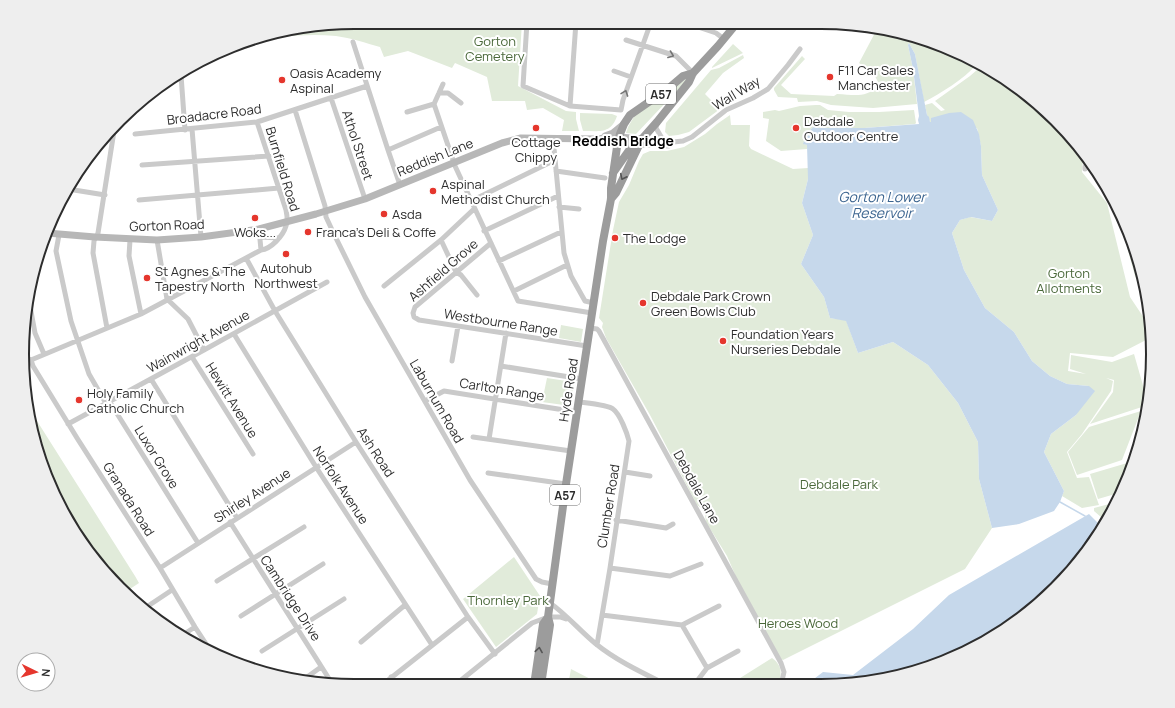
<svg xmlns="http://www.w3.org/2000/svg" width="1175" height="708" font-family="Manrope,sans-serif">
<style>
.green{fill:#e1ebda}
.water{fill:#c6d8eb}
.lines{fill:none;stroke-linecap:round;stroke-linejoin:round}
.stream{stroke:#c6d8eb;stroke-width:1.5}
.minor{stroke:#cacaca;stroke-width:5}
.secondary{stroke:#b7b7b7;stroke-width:7}
.trunk{stroke:#9c9c9c;stroke-width:8}
.oneway{stroke:#747474}
.oneway2{stroke:#545454}
.poi-dot{fill:#e5362d;stroke:#fff;stroke-width:1.5}
.labels{text-anchor:middle;dominant-baseline:central;stroke-width:4;stroke-linejoin:round;paint-order:stroke}
.shield{fill:#fff;stroke:#6c6c6c;stroke-width:1}
.shield-label{font-size:12px;font-weight:bold;fill:#2d2d2d}
.park-label{font-size:13px;fill:#4a683a;stroke:#fff}
.poi-label{font-size:13px;fill:#2d2d2d;stroke:#fff;text-anchor:start}
.street-label{font-size:13px;fill:#2d2d2d;stroke:#fff}
.neighbourhood-label{font-size:14px;font-weight:bold;fill:#000;stroke:#fff}
.water-label{font-size:14px;font-style:italic;fill:#3b648f;stroke:#fff}
.rim{fill:none;stroke:#2d2d2d;stroke-width:2}
</style>
<rect width="100%" height="100%" fill="#fff"/>
<!-- green -->
<path class="green" d="M354 22H522L518 86 566 111 576 112V119L579 131H562L564 120 543 108 527 110 525 101H492L487 77 455 63 452 68 408 51 384 57 380 47C366 43 351 38 336 36 306 33 277 37 247 40Z
M877 29 928 40 972 61 976 65C964 79 941 93 924 102L915 54 909 43 908 45 913 69 917 104 873 108 831 105 817 101 798 102 797 98 778 97 774 90V88L802 56 805 59 781 85 791 94 834 96 837 94C856 95 864 98 880 86L873 72 859 63Z
M733 44 743 53 712 68V67Z
M743 55 744 58 723 73 705 94 720 109 689 132 678 135 669 136 665 132 666 123 711 70 719 68Z
M978 69H981L1007 83 1029 103 1039 110 1056 119 1086 156 1083 160 1082 172 1107 203 1130 297 1146 321 1148 339 1113 357 1070 353 1068 371 1086 374 1070 369 1071 355 1112 362 1134 354 1144 389 1150 388 1148 405 1090 424 1113 392 1114 380 1106 378 1113 381 1111 391 1082 434 1067 452 1077 478 1089 477 1099 505 1082 508 1062 496 1064 491 1044 452 1051 434 1076 415 1089 386 1067 384 1050 376 1032 361 1014 332 985 308 964 270 952 233 960 220 970 217 992 221 998 210 982 175 981 146 977 128 930 122 927 115 925 105 932 103 941 111 945 110 935 101 970 76Z
M686 79 687 80 636 134 626 133 628 127 635 115Z
M816 105H820L828 110 849 112H879L914 110 916 123 915 124 864 128H817L816 125 810 130 812 131 810 136 806 135 804 144 807 145V149L781 151 766 141 769 119 763 118V112L775 110 779 111 800 106Z
M580 113 612 114 617 116C611 134 600 131 583 131L580 120Z
M730 115 731 125H750L749 146 751 149 793 169 808 168V179L802 203 813 235 801 264 824 297 830 318 846 320 858 353 893 342 928 365 958 403 978 442 979 479 992 528 965 569 783 660 781 659 737 579 727 556 706 522 705 514 704 510 697 505 650 415 606 338 602 327 603 323 599 318 613 230 619 202 629 185 639 161 643 154 650 151H667L684 147 705 134 717 124Z
M1091 162 1097 170 1113 199 1094 177 1089 169Z
M1133 244 1147 289 1149 310 1135 276 1127 247Z
M561 325 583 329 581 342 559 338Z
M547 378 573 382 574 384 571 406 542 402Z
M1148 409 1147 419 1139 445 1135 438 1145 410Z
M1141 411 1122 460 1077 475 1068 452 1089 427Z
M32 413 135 576 139 583 127 591 90 556 40 461Z
M1134 461 1128 481 1122 492 1098 499 1090 474Z
M1117 502 1103 528 1099 525 1102 518 1094 511V508Z
M514 557 540 596 537 614 496 647 463 599Z
M772 658C783 666 781 673 779 685H729Z
M571 669 602 685H568Z"/>
<!-- water -->
<path class="water" d="M909 43 915 54 927 115 929 117 930 122H931V118L949 113 961 112 973 120 979 134 981 146 982 175 998 210 992 221 971 217 960 220 952 233 964 270 985 308 1014 332 1032 361 1050 376 1067 384 1089 386 1095 391 1076 415 1051 434 1044 452 1064 491 1060 502 1054 511 1019 524 992 528 979 479 978 442 958 403 928 365 893 342 858 353 846 321 830 318 824 297 801 264 813 235 802 203 808 179 807 145 803 144 806 135 810 136 812 131 810 130 816 125 818 128H864L919 124 918 120 919 116 913 69 908 45Z
M1089 514 1103 528 1097 539 1040 603 987 641 972 648 964 650 960 654 927 668 843 685H806L823 672 853 675 913 629 949 595Z"/>
<g class="lines">
<!-- stream -->
<path class="stream" d="M1060 502 1085 516"/>
<!-- minor -->
<path class="minor" d="M527 22 523 86 570 106 621 110 623 100 651 22
M683 22 716 33 724 39
M626 40 676 56 693 73
M353 42 388 150 400 185
M614 71 631 77
M181 75 185 130
M439 93H448L461 103
M331 98 365 199
M434 104 455 166 518 301 592 313
M570 106 576 22
M295 110 325 206 326 217 333 232 365 297 470 480 536 579 542 582 552 584
M407 112 434 104 443 84
M657 123 656 128 663 140H669L673 142
M192 129 201 237
M135 134 257 122 367 86
M553 138 564 253 571 276 585 301 594 303
M642 139 663 140
M639 145 669 146 673 142 683 141 692 137 726 110 753 98 768 89 788 65 800 49
M388 150 441 127
M142 165 269 156
M1085 169V167L1088 158
M556 171 605 178
M68 189 105 195
M139 200 279 188
M471 201 555 160
M559 207 579 209
M259 229 261 250
M484 231 558 196
M59 235 56 251 71 321 89 374 104 400 111 404 198 543
M260 237 279 238
M130 240 129 256 141 314
M157 240 167 299 188 319 204 350
M441 240 456 272 461 275 477 295
M491 243 415 307 413 313 414 317 419 320 587 346
M246 258 275 311 356 442 468 617 495 654
M499 261 561 232
M384 286 441 240 474 209
M514 291 567 265
M30 306 35 333 44 354
M107 328 93 253 94 241 98 233 114 131
M590 328 597 329 599 331 781 663 784 672 781 685
M234 334 316 467 432 645
M22 356 31 360
M192 357 253 454
M31 360 141 314 261 250C271 249 283 236 286 226 288 222 287 215 286 210L257 122
M31 360 33 366 77 438 160 568 195 627 210 650
M452 361 458 326
M501 366 582 379
M151 379 237 518
M425 401 444 391 577 412
M579 402C586 403 608 405 613 409 620 414 627 433 629 441L610 568 597 645
M68 424 204 350 327 282
M473 437 571 451
M489 439 506 333
M625 472 650 476
M488 473 566 484
M616 520 666 528 673 524
M230 522 333 685
M160 568 356 442
M610 568 670 576 701 564
M217 581 304 527
M550 603C566 614 580 631 596 644 617 661 643 673 667 685
M145 608 172 590
M602 615 682 625 719 606
M241 616 323 564
M682 625 707 668
M181 636 195 627
M361 642 405 605
M262 651 344 599
M391 677 398 685
M303 680 321 667
M382 685 468 617
M455 685 532 623 548 617H560L566 619
M522 685 528 684H534
M694 685 707 668 738 651"/>
<!-- secondary -->
<path class="secondary" d="M605 136 613 133 624 124
M613 141 638 145
M47 233 95 237 157 240 201 237 259 229 316 214 365 199 502 143 521 138 595 139 619 137 642 139"/>
<!-- trunk -->
<path class="trunk" d="M613 173 630 149 640 140
M611 199 616 193 642 139 657 122 689 82 693 73 718 46 737 23
M534 685 543 624 548 617
M541 685 550 625 548 617 566 484 603 241 611 199V188L617 147 620 134 624 124 630 115 669 88 683 76 693 73"/>
</g>
<!-- one-way arrows -->
<defs><path id="oneway-chevron" d="M-2-3.5L2.5 0L-2 3.5" fill="none" stroke-width="1.6" stroke-linecap="round" stroke-linejoin="round"/></defs>
<g class="oneway">
<use href="#oneway-chevron" transform="translate(671 55) rotate(21)"/>
<use href="#oneway-chevron" transform="translate(625 93) rotate(-70)"/>
</g>
<g class="oneway2">
<use href="#oneway-chevron" transform="translate(623 177) rotate(116)"/>
<use href="#oneway-chevron" transform="translate(539 650) rotate(-81)"/>
</g>
<!-- markers -->
<g class="poi-dot">
<circle cx="830" cy="77" r="4"/>
<circle cx="282" cy="80" r="4"/>
<circle cx="536" cy="128" r="4"/>
<circle cx="796" cy="128" r="4"/>
<circle cx="433" cy="191" r="4"/>
<circle cx="384" cy="214" r="4"/>
<circle cx="255" cy="218" r="4"/>
<circle cx="308" cy="232" r="4"/>
<circle cx="615" cy="238" r="4"/>
<circle cx="286" cy="254" r="4"/>
<circle cx="147" cy="278" r="4"/>
<circle cx="643" cy="303" r="4"/>
<circle cx="723" cy="341" r="4"/>
<circle cx="79" cy="400" r="4"/>
</g>
<g class="labels">
<!-- shield labels -->
<g class="shield">
<rect x="646" y="84" width="30" height="20" rx="3"/>
<rect x="550" y="485" width="30" height="20" rx="3"/>
</g>
<g class="shield-label">
<text x="661" y="94">A57</text>
<text x="565" y="495">A57</text>
</g>
<!-- park labels -->
<g class="park-label">
<text x="495" y="41">Gorton<tspan x="495" dy="15">Cemetery</tspan></text>
<text x="1069" y="273">Gorton<tspan x="1069" dy="15">Allotments</tspan></text>
<text x="839" y="484">Debdale Park</text>
<text x="508" y="600">Thornley Park</text>
<text x="798" y="623">Heroes Wood</text>
</g>
<!-- poi labels -->
<g class="poi-label">
<text x="838" y="70">F11 Car Sales<tspan x="838" dy="15">Manchester</tspan></text>
<text x="290" y="73">Oasis Academy<tspan x="290" dy="15">Aspinal</tspan></text>
<text x="804" y="121">Debdale<tspan x="804" dy="15">Outdoor Centre</tspan></text>
<text x="536" y="142" text-anchor="middle">Cottage<tspan x="536" dy="15">Chippy</tspan></text>
<text x="441" y="184">Aspinal<tspan x="441" dy="15">Methodist Church</tspan></text>
<text x="392" y="214">Asda</text>
<text x="255" y="232" text-anchor="middle">Woks...</text>
<text x="316" y="232">Franca's Deli &amp; Coffe</text>
<text x="623" y="238">The Lodge</text>
<text x="286" y="268" text-anchor="middle">Autohub<tspan x="286" dy="15">Northwest</tspan></text>
<text x="155" y="271">St Agnes &amp; The<tspan x="155" dy="15">Tapestry North</tspan></text>
<text x="651" y="296">Debdale Park Crown<tspan x="651" dy="15">Green Bowls Club</tspan></text>
<text x="731" y="334">Foundation Years<tspan x="731" dy="15">Nurseries Debdale</tspan></text>
<text x="87" y="393">Holy Family<tspan x="87" dy="15">Catholic Church</tspan></text>
</g>
<!-- street labels -->
<g class="street-label">
<text transform="translate(736 93) rotate(-31)">Wall Way</text>
<text transform="translate(214 114) rotate(-7)">Broadacre Road</text>
<text transform="translate(358 145) rotate(72)">Athol Street</text>
<text transform="translate(435 157) rotate(-22)">Reddish Lane</text>
<text transform="translate(283 169) rotate(73)">Burnfield Road</text>
<text transform="translate(167 225) rotate(-2)">Gorton Road</text>
<text transform="translate(443 270) rotate(-41)">Ashfield Grove</text>
<text transform="translate(501 322) rotate(9)">Westbourne Range</text>
<text transform="translate(198 341) rotate(-29)">Wainwright Avenue</text>
<text transform="translate(502 389) rotate(9)">Carlton Range</text>
<text transform="translate(568 390) rotate(-81)">Hyde Road</text>
<text transform="translate(232 400) rotate(58)">Hewitt Avenue</text>
<text transform="translate(437 401) rotate(60)">Laburnum Road</text>
<text transform="translate(376 452) rotate(57)">Ash Road</text>
<text transform="translate(157 457) rotate(58)">Luxor Grove</text>
<text transform="translate(341 485) rotate(57)">Norfolk Avenue</text>
<text transform="translate(697 487) rotate(61)">Debdale Lane</text>
<text transform="translate(252 495) rotate(-33)">Shirley Avenue</text>
<text transform="translate(129 499) rotate(58)">Granada Road</text>
<text transform="translate(608 506) rotate(-81)">Clumber Road</text>
<text transform="translate(291 598) rotate(57)">Cambridge Drive</text>
</g>
<!-- neighbourhood labels -->
<g class="neighbourhood-label">
<text x="623" y="140">Reddish Bridge</text>
</g>
<!-- water labels -->
<g class="water-label">
<text x="882" y="196">Gorton Lower<tspan x="882" dy="16">Reservoir</tspan></text>
</g>
</g>
<!-- crop -->
<path d="M0 0H1175V708H0ZM354 29H821A325 325 0 0 1 1146 354V354A325 325 0 0 1 821 679H354A325 325 0 0 1 29 354V354A325 325 0 0 1 354 29Z" fill="#eee" fill-rule="evenodd"/>
<path class="rim" d="M354 29H821A325 325 0 0 1 1146 354V354A325 325 0 0 1 821 679H354A325 325 0 0 1 29 354V354A325 325 0 0 1 354 29Z"/>
<!-- north arrow -->
<g transform="translate(36 672) rotate(95)"><circle r="19" fill="#ffffff" stroke="#ababab"/>
<path d="M0-3L7 15L0 10L-7 15Z" fill="#e5362d"/>
<text y="-6" font-size="11" font-weight="bold" text-anchor="middle" fill="#2d2d2d">N</text>
</g>
</svg>
